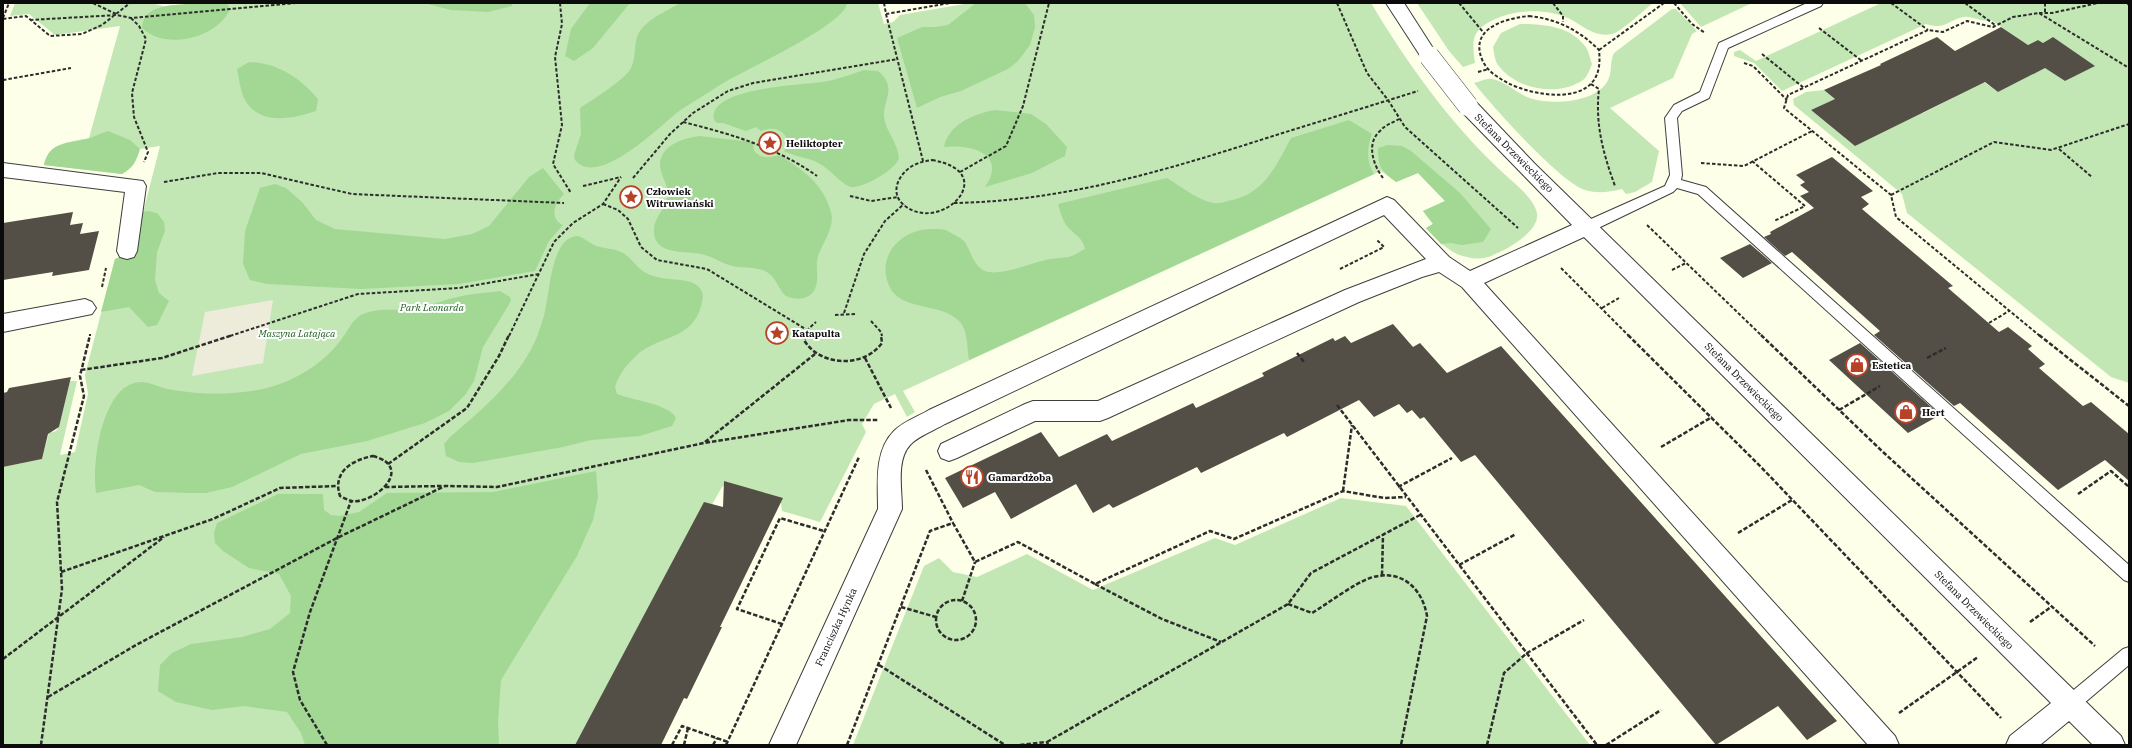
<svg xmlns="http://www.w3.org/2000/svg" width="2132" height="748" font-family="'IBM Plex Serif',serif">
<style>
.green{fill:#c2e7b4}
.forest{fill:#a2d894}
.plaza{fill:#edecda}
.building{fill:#534f47}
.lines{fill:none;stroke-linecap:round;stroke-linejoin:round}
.lane-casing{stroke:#3e3e3e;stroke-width:2}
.street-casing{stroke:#3e3e3e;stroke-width:2}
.path-far1{stroke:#2d2d2d;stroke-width:2;stroke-dasharray:3.5 2;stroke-linecap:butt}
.path{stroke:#2d2d2d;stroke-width:2.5;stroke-dasharray:4.5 2;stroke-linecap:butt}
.lane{fill:#fff;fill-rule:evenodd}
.street{fill:#fff;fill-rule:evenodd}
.street-bridge-casing{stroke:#3e3e3e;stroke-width:21;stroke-linecap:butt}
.street-bridge{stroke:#fff;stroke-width:20}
.labels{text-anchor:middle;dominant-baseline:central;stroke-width:4;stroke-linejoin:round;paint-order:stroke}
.poi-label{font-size:10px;font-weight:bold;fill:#0b0b0b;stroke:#fff;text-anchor:start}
.street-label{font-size:10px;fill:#0b0b0b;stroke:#fff}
.park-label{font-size:10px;font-style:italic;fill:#1d601f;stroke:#fff}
</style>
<rect width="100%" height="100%" fill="#feffe9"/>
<!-- green -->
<path class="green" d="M15 3H150L168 7 196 3H878L884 24 893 22 900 15 970 3H1371C1407 63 1449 122 1500 170 1512 182 1533 196 1537 213 1540 233 1503 252 1488 257 1481 259 1474 259 1467 257 1449 254 1438 240 1426 228L1433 224 1423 211 1445 201 1418 173 1396 182 1381 171 903 391 915 412 907 417 895 394 874 404 862 424 866 432 820 522 782 511 781 503 726 484 722 487 575 745H3V467L42 459 49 433 56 431 59 427 70 381H77L60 455 75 452 88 394 85 375 115 259 133 252 160 146 140 149C136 161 134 167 122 174L44 165C49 142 70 142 89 138L120 26 55 35 29 14 10 16Z
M1417 3H1653C1645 9 1620 33 1612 34 1596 38 1583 26 1570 19 1547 8 1516 9 1493 20 1471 31 1472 41 1475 63L1463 67 1449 51Z
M1680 3H1752L1701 27Z
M1881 3H2129V383L2111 377 1907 213 1902 194 1794 105 1793 99 1806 92 1824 90 1835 99 1811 110 1850 142 1917 108 1923 113 1953 98 1974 75 1998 92 2038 71 2041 65 2065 81 2094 66 2053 37 2043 43 2038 40 2028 45 1991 20C1981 23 1972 15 1963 17 1946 21 1946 30 1926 24L1782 91 1754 63 1734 56V52L1740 50 1756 61Z
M1672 9H1676L1697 31 1692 34 1673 78 1610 108 1659 151 1652 182 1635 192 1626 194 1622 189C1609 192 1598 194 1585 190 1559 181 1493 107 1474 83 1479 82 1487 78 1492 79 1505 81 1520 96 1533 99 1554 105 1595 102 1607 82 1613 73 1609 63 1614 53Z
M1520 24C1543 24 1570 26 1585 46 1589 51 1590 59 1592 64 1590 69 1587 77 1583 80 1559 97 1516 90 1498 65 1495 61 1494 53 1493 47L1501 33Z
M1341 498 1406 506 1590 745H853L924 566 939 558 953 572 977 577 1027 554 1093 590 1215 538 1235 545Z"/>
<!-- forest -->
<path class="forest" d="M196 3H227L230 9C218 38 165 51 142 28 143 2 177 6 196 3Z
M424 3H512V6L488 12 451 10Z
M590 3H630L593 48 574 61 565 56 571 29Z
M680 3 847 4C841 27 744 70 720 85 707 94 692 102 679 111 661 125 598 189 575 160L574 155 581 134 580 108C592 100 626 79 631 68 636 58 634 47 637 37 643 20 666 12 680 3Z
M976 3H1025L1034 15 1035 27 1030 45 1018 61 1008 69 961 91 940 97 917 108 897 38 922 27H935L948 25Z
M249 62C278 63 299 77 318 99L316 111C291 119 257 127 243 96 240 88 239 78 237 69Z
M864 70 878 71C898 88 883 99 884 117 886 132 898 143 899 158 896 170 862 189 850 187 838 181 831 170 820 164 809 157 795 157 784 151L787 145 786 137C781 128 770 127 761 131L756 127 746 131 723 123H717L714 120C707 86 809 85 829 81 841 78 852 74 864 70Z
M995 110 1031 114 1046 124 1067 147 1065 156 1032 173 985 187C1008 153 970 144 944 147 949 124 973 114 995 110Z
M1349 120 1372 134C1367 147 1366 162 1374 174L969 360C967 349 968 331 960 322 940 300 896 314 887 280 879 252 904 229 931 229 939 229 945 228 951 233 955 235 961 238 964 241 971 250 973 266 985 271 1002 277 1032 262 1050 259 1056 258 1062 258 1068 257 1074 256 1079 252 1085 249 1083 237 1073 234 1066 225 1062 218 1060 212 1058 204L1167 178C1182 187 1196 199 1213 203 1218 204 1224 202 1228 201 1264 195 1276 166 1291 138Z
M108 131 130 140 140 149C136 161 134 167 122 174L44 165C49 141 68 144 87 139 94 137 101 133 108 131Z
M699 136 753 142 754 151C762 159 769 158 779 155 803 170 823 183 831 212 835 228 823 242 818 256 815 266 819 277 816 286 812 300 797 301 786 296 777 288 777 277 765 271 754 266 741 269 729 265 719 262 712 256 701 254 687 251 661 255 655 238 650 221 663 213 667 199 670 186 660 176 660 164 661 145 684 138 699 136Z
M1388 145 1402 146 1411 151 1460 193 1491 229 1483 242 1462 245 1451 243 1441 244 1426 228 1433 224 1423 211 1445 201 1418 173 1396 182C1381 170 1378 168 1378 148Z
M543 168 564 194C554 204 549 218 563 225L549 241 535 271 459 284 361 289 267 284 250 280 243 264 245 231 260 188 275 184 286 188 302 202 316 220 335 229 445 239 472 234 489 226 529 177Z
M149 211 157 213 164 222 165 231 157 252 155 280 159 293 169 301 157 325 148 327 129 307 101 312 115 259 133 252 143 212Z
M578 236C584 238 588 242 594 245 603 249 615 248 623 253 633 259 637 269 648 274 663 281 687 278 695 284 702 288 704 294 702 302 694 341 661 334 637 355 627 364 619 374 615 387L617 394C631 400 670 404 676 418L672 426 640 436 591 440 563 447 473 463 459 462 446 456 444 444 450 437C485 407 526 373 540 328 542 322 544 317 545 311 550 292 551 236 578 236Z
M500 291 510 297 511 301 483 347 474 381 465 395 449 411 425 423 367 441 301 454 232 487 206 493H190L155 492 139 485 96 493C92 465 100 407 124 388 129 385 134 382 141 382 151 382 162 389 173 390 203 395 233 395 263 389 293 382 322 365 341 340 348 331 351 321 361 315 377 307 392 311 409 309 424 308 438 302 453 298 468 294 484 293 500 291Z
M596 471 598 497 593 520 577 556 501 680 498 722 499 745H305L301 733 287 712 244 706 212 710 176 702 158 691 160 665 172 653 191 644 242 637 270 629 290 613 291 596 279 574 249 568 223 551 215 543 214 533 217 523 278 494H323L324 510 331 515 339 516 359 512 387 493 493 492Z"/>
<!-- plaza -->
<path class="plaza" d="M273 300 263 363 192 376 205 312Z"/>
<!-- building -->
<path class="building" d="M2001 27 2028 45 2038 40 2043 43 2053 37 2095 66 2065 81 2045 68 1998 92 1985 82 1855 146 1811 110 1835 99 1824 90 1881 65 1880 64 1937 37 1955 51Z
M1832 157 1873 191 1861 197 1869 204 1862 209 1953 286 1948 288 1999 332 2008 327 2032 346 2028 349 2045 364 2039 368 2083 406 2091 402 2129 434V481L2105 460 2058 490 1960 403 1954 406 1874 335 1880 331 1792 252 1785 256 1764 237 1771 234 1770 232 1814 208 1800 196 1809 192 1800 185 1805 182 1796 175Z
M73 212 70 225 83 223 80 234 99 231 89 270 52 276 53 272 3 280V223Z
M1750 244 1772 263 1743 278 1720 258Z
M1393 324 1413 347 1420 343 1447 373 1501 346 1837 721 1807 740 1778 706 1716 745 1475 455 1461 462 1424 417 1420 419 1412 410 1407 413 1399 404 1374 417 1359 400 1287 437 1284 433 1201 473 1197 467 1113 508 1109 504 1093 513 1076 484 1011 519 995 492 963 508 945 478 1041 432 1059 457 1107 434 1112 441 1193 403 1196 408 1264 376 1262 373 1333 338 1335 341 1345 336 1351 343Z
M1860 343 1940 415 1908 433 1829 360Z
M71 377 59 427 48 434 42 459 3 467V393L7 392 9 388Z
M724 481 783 498 720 627H722L687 699 684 698 661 745H575L704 502 723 507Z"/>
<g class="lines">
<!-- lane casing -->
<g class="lane-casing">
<path id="lane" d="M1807 3H1823L1821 6 1728 48 1709 98 1682 111 1677 118 1682 175 1681 180 1706 187 2129 565V582L2124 580 1698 194 1677 188 1673 192 1592 231H1582L1581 227 1582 223 1665 186 1670 175 1665 118 1674 105 1700 92 1719 43Z
M2129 647V665L2076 710 2070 712 2064 710 2062 704 2064 698 2123 649Z"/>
</g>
<!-- street casing -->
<g class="street-casing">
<path id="street" d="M1386 3H1404L1438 56 1435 60 1429 62 1423 60Z
M1468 99 1475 101 1535 164 2121 736 2125 745H2093L2069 721 2040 745H2006L2010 736 2051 703 1584 237 1484 283 1895 736 1899 745H1868L1462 287 1439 272 1422 277 1359 302 1108 418 1100 421H1035L957 458 949 461 941 458 938 451 941 444 1025 404 1033 401H1098L1345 290 1426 259 1384 215 945 424C935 430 918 436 910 445 896 460 902 490 902 509L796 745H769L878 509C878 483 874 451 894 431 902 422 919 416 929 410L1387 197 1394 200 1449 257 1470 271 1572 225 1461 111 1459 106 1461 101Z
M3 163 143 181 146 186 137 251 134 257 127 259 120 257 117 251 125 192 3 177Z
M85 299 92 302 96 308 92 314 3 332V314Z"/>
</g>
<!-- path-far1 -->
<path class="path-far1" d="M93 3 116 14
M560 3 562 24 555 57 562 125 553 164 571 193
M884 3 886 14 950 3
M1337 3 1367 73 1388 100 1405 127 1518 228
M1459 3 1483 32
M1553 3 1563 16V22
M1674 3 1692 24 1705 33
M1891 3 1928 30
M1965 3 1995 25
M2045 3V13
M2127 3 2129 5
M2039 13H2052L2098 3
M886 14 923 161
M1529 16C1557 19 1579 30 1599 50 1600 60 1600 71 1594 80 1576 106 1519 93 1498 77 1489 72 1482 63 1480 53 1474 26 1509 18 1529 16Z
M3 18 9 3
M131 18 139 26 146 39 132 93 134 117 148 152 144 162
M3 19 26 16 50 36 82 34 102 25 130 3
M30 20 117 15 131 18 296 3
M1819 28 1862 61
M1599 50 1664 3
M1762 54 1804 88
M1744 63 1753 66 1787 100
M1478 72 1489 69
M3 80 71 68
M1591 84 1599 89C1595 124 1603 153 1615 186
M683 122C731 134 776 147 817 176
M2059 149 2092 177
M932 160C1002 172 942 234 905 206 888 193 899 173 914 165 920 162 926 161 932 160Z
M1752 161 1805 206 1774 221
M1701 163 1744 166 1812 131
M960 172 1006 146 1023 106 1049 3
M633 178 670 134 693 113 728 91 753 83 898 59
M1383 178C1373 165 1366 143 1380 131 1385 125 1392 123 1399 119
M164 182 218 173H261L352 194 564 203
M583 186 621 177
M1891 195 1994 142 2051 150 2129 124
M850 196 871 201 898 197
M954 203C1066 201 1167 170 1273 136 1321 121 1370 106 1418 91
M603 204 618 210 628 219 641 247 657 260 707 269 807 330
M1647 225 1762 336
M1561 268 1629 336
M1340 269 1384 247 1377 240
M1672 270 1686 263
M102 287 106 268
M1602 308 1619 298
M844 313 864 254 885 221 904 204
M835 315 856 314
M871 321 881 332 882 336
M1989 323 2009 311
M90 336V334
M230 336 358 294 459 288 539 274
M509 336 554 242 573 223 603 204 621 177
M805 336 807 330 816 322
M2040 336 1896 217 1891 195 1784 108 1788 95 1928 30 1943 32 1967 21 1993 27 2013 17 2039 13 2129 68"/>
<!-- path -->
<path class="path" d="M806 335 804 340C820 367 864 368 882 343L881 335
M1628 335 1761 467 2001 718
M1761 335 1883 452 2095 646
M2039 335 2129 406
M1297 353 1304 362
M865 358 891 408
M1927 358 1946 348
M81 370 162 358 233 335
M1337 405 1597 745
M1839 410 1880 386
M705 442 815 354
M1661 447 1712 417
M373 456C377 457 382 459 385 461 406 477 370 504 352 501 348 500 344 498 340 496 332 472 352 460 373 456Z
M388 464 467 408 499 356 509 335
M926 470 953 523
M385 487 443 486
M1398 487 1452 458
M1343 491 1352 425
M2078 494 2111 471 2129 487
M1738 533 1792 500
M1459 565 1516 534
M61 572 213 519 280 488 336 486
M1382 575 1383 535
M1095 584 1162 619 1221 642
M936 620a20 20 0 1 1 40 0a20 20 0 1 1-40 0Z
M962 601 975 562
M1288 604 1312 613C1327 604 1355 583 1370 578 1400 568 1422 587 1427 616L1401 745
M901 607 936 617
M2030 622 2051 607
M782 624 737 609 780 518 824 531
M3 659 164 537
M879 665 1005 745
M48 697 136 645 337 538 445 486 497 487 704 443 849 420H878
M1899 713 1978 657
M1047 742 1288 604 1311 573 1420 515
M41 745 62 589 57 502 84 396 80 376 90 335
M327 745 300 700 293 672 310 612 351 501
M672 745 682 726 728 742
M684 745 688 728
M713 745 717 738
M726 745 859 457
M847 745 930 531 953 523 975 562 1018 542 1095 584 1210 531 1234 539 1343 491 1384 498 1406 497
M1020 745 1047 742 1048 745
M1487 745 1504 673 1527 653 1584 620
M1606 745 1661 710"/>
<!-- lane -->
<use href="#lane" class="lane"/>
<!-- street -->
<use href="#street" class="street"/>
<!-- street-bridge casing -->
<g class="street-bridge-casing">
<path id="street-bridge" d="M1429 56 1468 106"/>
</g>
<!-- street-bridge -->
<use href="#street-bridge" class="street-bridge"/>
</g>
<!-- icons -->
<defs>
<g id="sight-ring" transform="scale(1.15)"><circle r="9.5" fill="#fff" stroke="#b84226" stroke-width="1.5"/><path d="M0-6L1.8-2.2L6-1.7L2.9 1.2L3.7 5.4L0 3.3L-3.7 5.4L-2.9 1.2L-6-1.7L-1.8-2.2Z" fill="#b84226"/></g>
<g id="shop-ring" transform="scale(1.15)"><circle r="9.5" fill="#fff" stroke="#b84226" stroke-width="1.5"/><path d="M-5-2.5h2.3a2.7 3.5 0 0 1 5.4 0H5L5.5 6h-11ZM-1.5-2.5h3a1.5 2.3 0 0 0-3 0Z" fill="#b84226"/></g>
<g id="restaurant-ring" transform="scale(1.15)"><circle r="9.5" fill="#fff" stroke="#b84226" stroke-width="1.5"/><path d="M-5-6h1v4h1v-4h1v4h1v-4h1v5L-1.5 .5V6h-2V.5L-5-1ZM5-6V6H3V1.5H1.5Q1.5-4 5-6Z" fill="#b84226"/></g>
</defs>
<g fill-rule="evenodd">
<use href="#sight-ring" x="770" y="143"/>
<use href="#sight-ring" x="631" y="197"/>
<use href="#sight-ring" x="777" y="333"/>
<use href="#shop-ring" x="1857" y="365"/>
<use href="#shop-ring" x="1906" y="412"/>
<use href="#restaurant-ring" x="972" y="477"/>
</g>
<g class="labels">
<!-- poi labels -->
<g class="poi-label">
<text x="786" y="143">Heliktopter</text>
<text x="646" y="191">Człowiek<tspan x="646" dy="12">Witruwiański</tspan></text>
<text x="792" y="333">Katapulta</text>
<text x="1872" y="365">Estetica</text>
<text x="1922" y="412">Hert</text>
<text x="988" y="477">Gamardżoba</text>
</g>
<!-- street labels -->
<g class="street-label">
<text transform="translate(1514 153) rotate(45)">Stefana Drzewieckiego</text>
<text transform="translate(1744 382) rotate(45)">Stefana Drzewieckiego</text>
<text transform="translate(1974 610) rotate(45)">Stefana Drzewieckiego</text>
<text transform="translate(836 627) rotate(-65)">Franciszka Hynka</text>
</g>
<!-- park labels -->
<g class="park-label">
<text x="432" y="307">Park Leonarda</text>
<text x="297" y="333">Maszyna Latająca</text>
</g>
</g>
<!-- border -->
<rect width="2132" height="748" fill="none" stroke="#0b0b0b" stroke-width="8"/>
</svg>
